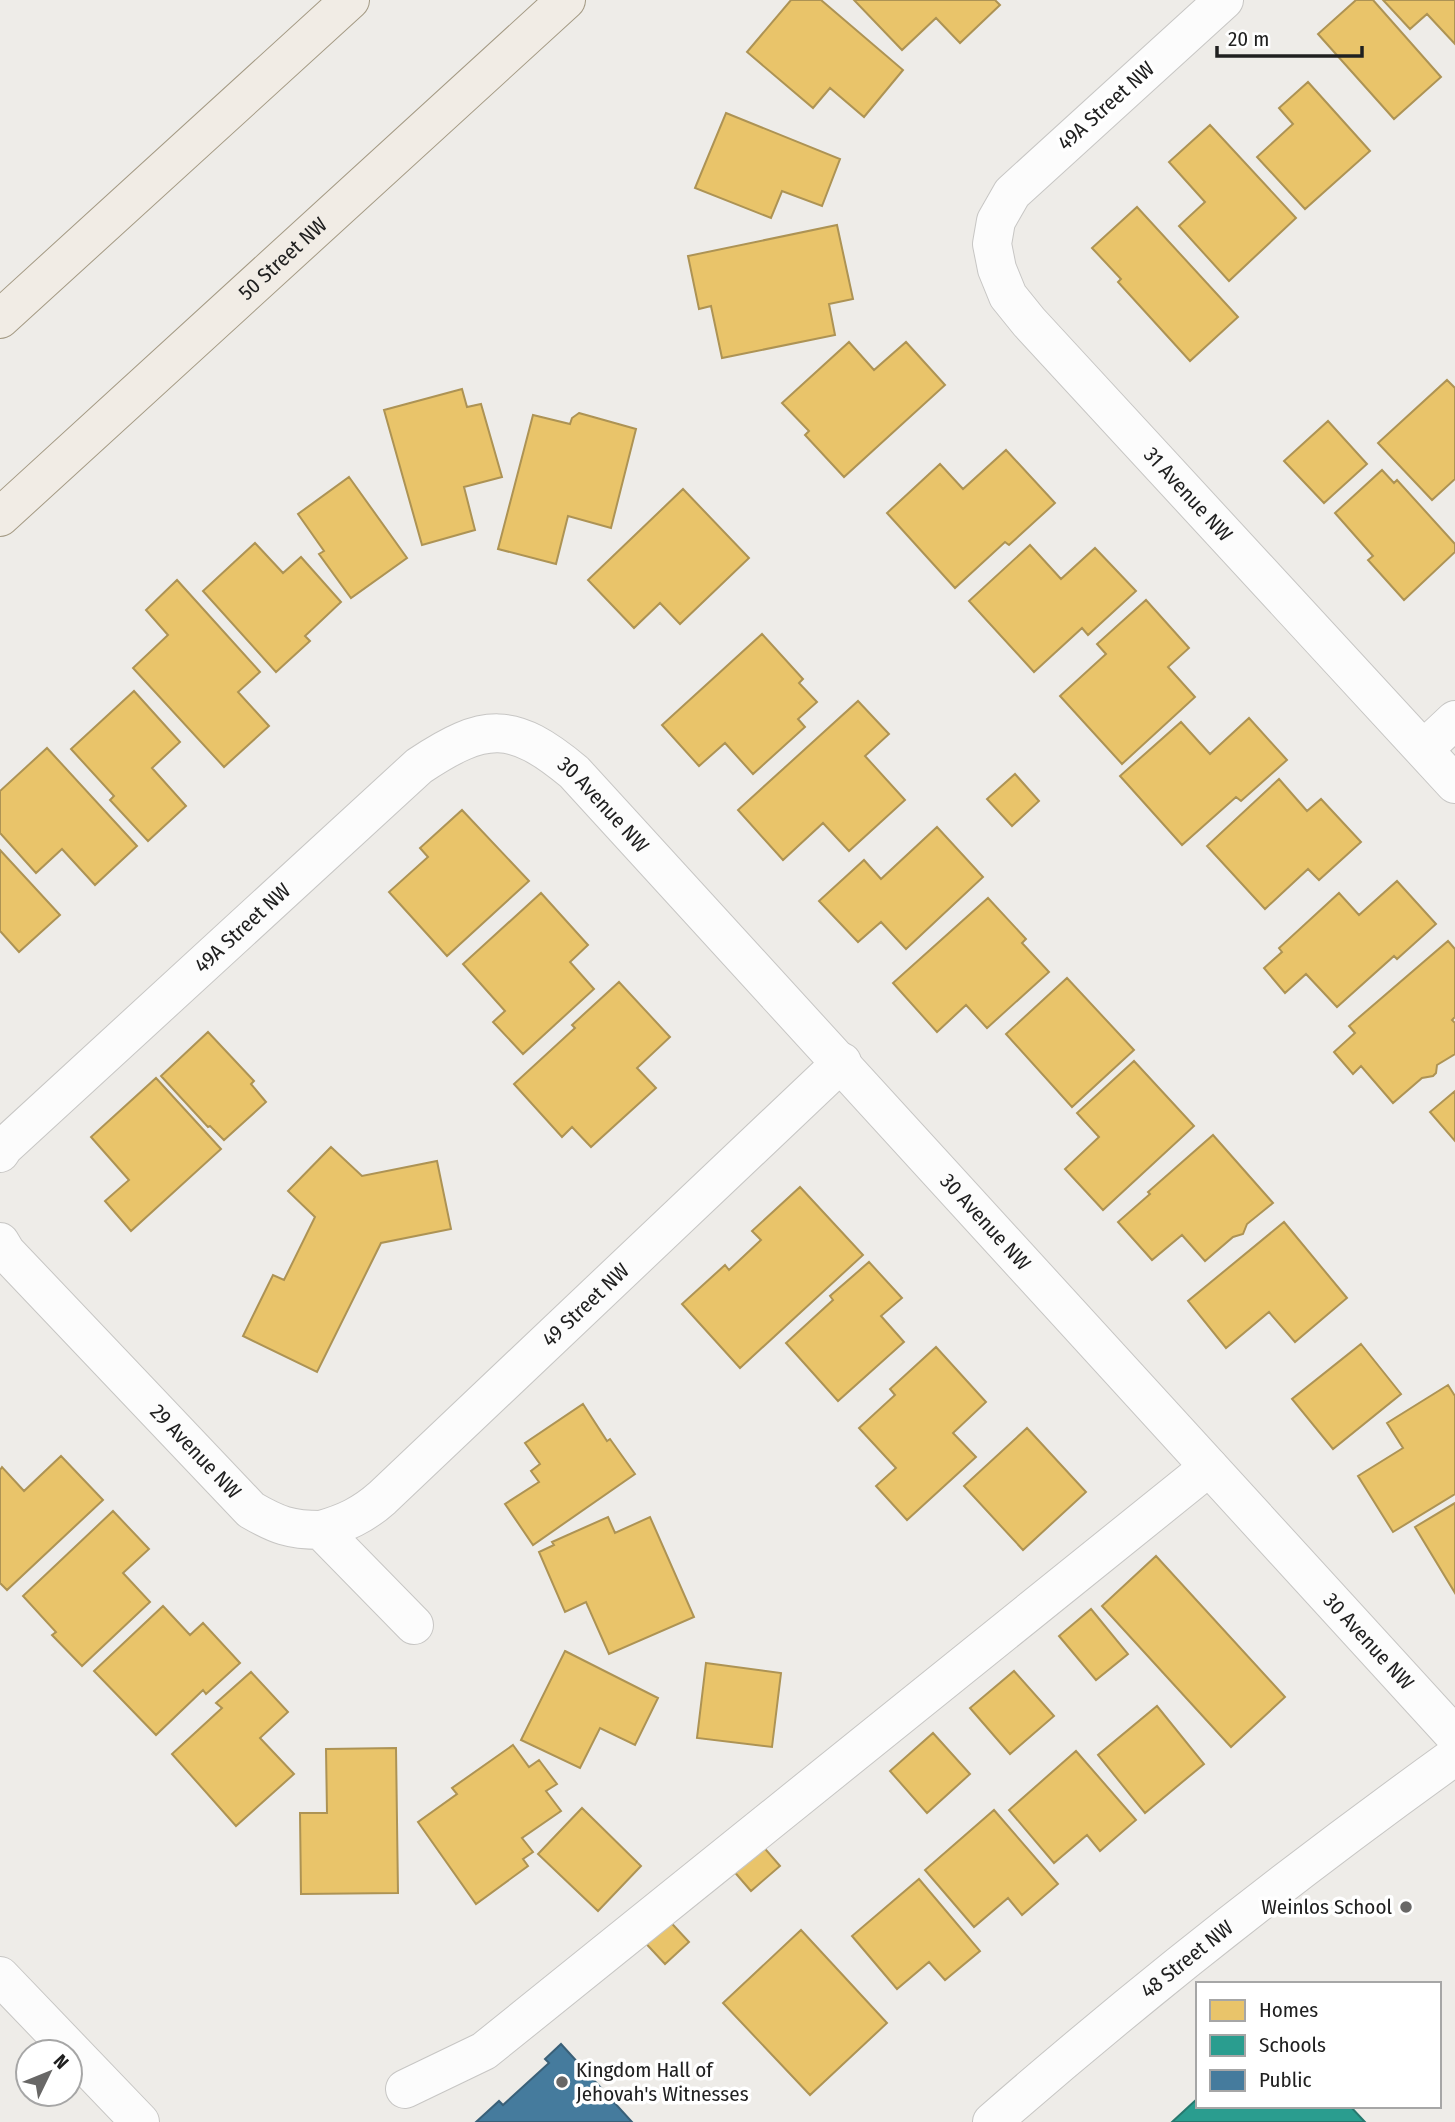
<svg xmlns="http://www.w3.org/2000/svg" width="1455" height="2122" font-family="'Fira Sans Condensed',sans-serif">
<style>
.homes{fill:#e9c46a;stroke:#ad9354;stroke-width:2}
.schools{fill:#2a9d8f;stroke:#27786e;stroke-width:2}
.public{fill:#457b9d;stroke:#3a6078;stroke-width:2}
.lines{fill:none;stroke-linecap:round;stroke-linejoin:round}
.minor-casing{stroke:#c7c6c4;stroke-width:40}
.major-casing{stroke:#a49a84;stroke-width:40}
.minor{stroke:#fcfcfc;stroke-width:38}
.major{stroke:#f1ece5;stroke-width:38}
.poi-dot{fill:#686766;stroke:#fff;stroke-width:2.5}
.labels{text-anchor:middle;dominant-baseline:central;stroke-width:7;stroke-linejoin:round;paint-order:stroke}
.street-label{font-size:21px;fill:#202020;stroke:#fff}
.poi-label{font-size:21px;fill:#202020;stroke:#fff;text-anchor:end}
</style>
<rect width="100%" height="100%" fill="#eeece8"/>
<!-- homes -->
<path class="homes" d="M791 0H821L903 70 864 117 830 88 813 108 747 52Z
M854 0H995L1000 5 960 43 936 18 902 50Z
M1356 0H1373L1441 77 1394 119 1318 34Z
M1383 0H1455V44L1427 14 1410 29Z
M1308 82 1370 151 1305 209 1257 157 1293 124 1279 108Z
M726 113 840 159 822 206 782 191 771 218 695 188Z
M1210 125 1296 218 1229 281 1179 226 1205 202 1169 162Z
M1137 207 1238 317 1190 361 1118 282 1121 279 1092 248Z
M837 225 853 299 829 304 835 335 722 358 711 306 699 309 688 256Z
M849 342 874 370 906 342 945 385 844 477 805 435 809 431 782 403Z
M1447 380 1455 388V479L1432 500 1378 443Z
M462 389 467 407 481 404 502 477 464 487 475 530 422 545 384 410Z
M579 413 636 429 611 528 568 516 556 564 498 549 533 415 570 424 572 418Z
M1328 421 1367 464 1324 503 1284 461Z
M1006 450 1055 503 1009 545 1005 542 955 588 887 513 940 464 963 489Z
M1382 470 1394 483 1397 480 1455 544V552L1404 600 1368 560 1373 556 1335 513Z
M349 477 407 558 351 598 319 554 324 551 298 514Z
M683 489 749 558 680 624 660 603 634 628 588 580Z
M255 543 283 573 301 557 341 602 305 636 310 641 276 672 203 591Z
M1030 545 1061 579 1095 548 1136 591 1088 635 1082 628 1034 672 969 601Z
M177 580 260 672 238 692 269 726 224 767 133 668 168 635 146 610Z
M1146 600 1189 648 1168 667 1195 697 1122 764 1060 696 1106 654 1097 644Z
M762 634 803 679 799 683 817 702 798 719 805 727 753 774 725 743 699 766 662 725Z
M134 691 180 742 152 768 186 806 148 841 110 800 114 796 71 749Z
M858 701 889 734 865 756 905 800 849 851 823 823 783 860 738 810Z
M1249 718 1287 760 1241 801 1236 797 1182 845 1120 776 1181 722 1210 754Z
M47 748 137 846 95 885 62 849 36 873 0 833V791Z
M1015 774 1039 801 1012 826 987 799Z
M1279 779 1307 811 1321 799 1361 842 1319 880 1308 869 1265 909 1207 846Z
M462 810 529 881 447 956 389 892 428 857 420 848Z
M937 827 983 877 906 949 881 922 858 942 819 901 864 860 881 879Z
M0 850 60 915 19 952 0 931Z
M1397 881 1436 924 1397 959 1394 956 1337 1007 1306 974 1285 993 1264 968 1282 952 1279 948 1339 893 1359 915Z
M541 893 588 945 570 962 594 989 523 1054 493 1022 505 1011 463 964Z
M988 898 1026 939 1022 943 1049 972 987 1028 966 1005 937 1032 893 983Z
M1448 941 1455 949V1017L1452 1020 1455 1023V1054L1437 1065 1436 1073 1433 1076 1422 1078 1393 1103 1361 1066 1353 1074 1334 1052 1355 1033 1349 1026Z
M1067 978 1134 1050 1072 1107 1006 1034Z
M619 982 670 1037 637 1068 656 1088 591 1147 572 1127 562 1137 514 1084 575 1028 572 1025Z
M208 1032 254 1081 251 1084 266 1102 224 1140 210 1126 208 1127 161 1076Z
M1134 1061 1194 1126 1103 1210 1065 1169 1099 1137 1077 1113Z
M156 1078 221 1149 131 1231 105 1201 129 1180 91 1137Z
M1455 1091V1141L1430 1112Z
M1213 1135 1273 1203 1247 1224 1243 1234 1233 1237 1205 1261 1182 1235 1152 1260 1118 1222 1150 1194 1148 1192Z
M331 1147 362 1176 437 1161 451 1229 381 1243 317 1372 243 1336 273 1275 284 1280 315 1217 288 1191Z
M800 1187 863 1255 740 1368 682 1304 725 1265 729 1270 761 1240 752 1231Z
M1284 1222 1347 1298 1295 1342 1269 1312 1226 1348 1188 1301Z
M869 1262 902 1298 881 1316 904 1342 838 1401 786 1343 833 1300 830 1296Z
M1361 1344 1401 1394 1333 1449 1292 1399Z
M936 1347 986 1402 953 1433 976 1457 907 1520 876 1486 896 1468 859 1428 895 1395 890 1389Z
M1448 1385 1455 1396V1494L1393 1532 1358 1476 1403 1448 1387 1423Z
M583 1404 607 1441 610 1439 635 1474 533 1545 505 1504 539 1482 531 1471 540 1464 525 1443Z
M1027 1428 1086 1492 1023 1550 964 1486Z
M61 1456 103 1500 7 1590 0 1583V1470L2 1467 24 1491Z
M1455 1503V1593L1415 1527Z
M113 1511 149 1549 123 1573 150 1602 82 1666 52 1635 56 1632 23 1596Z
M608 1517 615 1533 650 1517 694 1617 609 1654 586 1602 565 1612 539 1552 554 1545 552 1542Z
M1156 1556 1285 1697 1231 1747 1102 1606Z
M163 1606 190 1635 203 1623 240 1663 206 1694 203 1690 156 1735 94 1671Z
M1091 1609 1128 1654 1096 1680 1059 1636Z
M565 1651 658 1698 635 1745 600 1728 580 1768 521 1740Z
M706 1663 781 1673 772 1747 697 1738Z
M1014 1671 1054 1716 1010 1754 970 1708Z
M251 1672 288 1712 260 1738 294 1774 236 1826 172 1754 222 1708 216 1703Z
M1157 1706 1204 1764 1145 1813 1098 1755Z
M933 1733 970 1774 927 1813 890 1771Z
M513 1745 529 1767 539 1760 557 1784 546 1791 561 1811 522 1838 533 1852 523 1859 528 1866 476 1904 418 1822 457 1794 452 1788Z
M396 1748 398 1893 301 1894 300 1813H327L326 1749Z
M1076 1751 1136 1820 1100 1851 1087 1835 1054 1863 1009 1810Z
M582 1808 641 1866 598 1911 538 1854Z
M994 1810 1058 1884 1022 1915 1008 1898 974 1927 925 1870Z
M754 1836 780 1866 751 1891 725 1861Z
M919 1879 980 1951 945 1980 929 1962 897 1989 852 1936Z
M663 1914 689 1942 665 1964 639 1936Z
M801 1930 887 2023 810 2095 723 2003Z"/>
<!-- schools -->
<path class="schools" d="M1198 2098V2106H1350L1365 2122H1172Z"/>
<!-- public -->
<path class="public" d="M561 2044 632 2122H476L499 2101 503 2105 549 2063 545 2059Z"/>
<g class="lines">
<!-- minor casing -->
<g class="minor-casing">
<g id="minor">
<path id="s1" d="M1224 0 1012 193 996 221 992 244 997 269 1008 296 1029 322 1455 784"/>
<path d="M1424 749 1455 720"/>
<path id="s2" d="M0 1153 4 1147 419 766C485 722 513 721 574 772L1455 1736"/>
<path id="s3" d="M0 1242 6 1252 251 1510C277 1525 290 1530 321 1530L414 1625"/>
<path id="s4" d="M321 1530C345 1523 363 1515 382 1498L842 1062"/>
<path d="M0 1976 140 2122"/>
<path d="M405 2089 484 2051 1209 1467"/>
<path id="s5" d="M992 2122C1141 1992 1295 1871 1455 1756"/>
</g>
</g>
<!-- major casing -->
<g class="major-casing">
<g id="major">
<path d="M0 319 350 0"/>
<path id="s6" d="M0 517 566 0"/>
</g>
</g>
<!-- minor -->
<use href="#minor" class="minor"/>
<!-- major -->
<use href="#major" class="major"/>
</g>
<!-- markers -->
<g class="poi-dot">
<circle cx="1406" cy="1907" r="7"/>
<circle cx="562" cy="2082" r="7"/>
</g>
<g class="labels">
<!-- street labels -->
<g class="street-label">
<text transform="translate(1106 106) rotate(-42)">49A Street NW</text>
<text stroke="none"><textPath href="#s6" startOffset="383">50 Street NW</textPath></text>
<text stroke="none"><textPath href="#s1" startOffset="665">31 Avenue NW</textPath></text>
<text stroke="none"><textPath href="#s2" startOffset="788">30 Avenue NW</textPath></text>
<text stroke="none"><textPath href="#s2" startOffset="331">49A Street NW</textPath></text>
<text stroke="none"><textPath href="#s2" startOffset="1354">30 Avenue NW</textPath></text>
<text stroke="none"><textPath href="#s4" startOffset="350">49 Street NW</textPath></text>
<text stroke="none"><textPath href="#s3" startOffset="287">29 Avenue NW</textPath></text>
<text stroke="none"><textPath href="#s2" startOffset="1922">30 Avenue NW</textPath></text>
<text stroke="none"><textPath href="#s5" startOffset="254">48 Street NW</textPath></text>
</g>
<!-- poi labels -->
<g class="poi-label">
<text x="1392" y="1907">Weinlos School</text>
<text x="576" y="2070" text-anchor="start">Kingdom Hall of<tspan x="576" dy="24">Jehovah's Witnesses</tspan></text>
</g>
</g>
<!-- legend -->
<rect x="1196" y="1982" width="245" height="126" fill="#ffffff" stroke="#a6a6a6" stroke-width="2"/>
<rect x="1210" y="2000" width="35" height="21" fill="#e9c46a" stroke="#a6a6a6" stroke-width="2"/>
<text x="1259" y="2017" font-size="21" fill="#202020">Homes</text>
<rect x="1210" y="2035" width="35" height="21" fill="#2a9d8f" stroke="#a6a6a6" stroke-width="2"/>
<text x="1259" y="2052" font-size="21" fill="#202020">Schools</text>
<rect x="1210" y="2070" width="35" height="21" fill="#457b9d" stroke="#a6a6a6" stroke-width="2"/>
<text x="1259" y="2087" font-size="21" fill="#202020">Public</text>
<!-- north arrow -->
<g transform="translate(49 2073) rotate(47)"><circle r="33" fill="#ffffff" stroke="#a6a6a6" stroke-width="2"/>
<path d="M0-5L12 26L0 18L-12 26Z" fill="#686766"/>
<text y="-10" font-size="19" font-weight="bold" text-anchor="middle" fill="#202020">N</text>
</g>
<!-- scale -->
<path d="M1217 46v10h145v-10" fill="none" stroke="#202020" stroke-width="3.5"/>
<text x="1228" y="46" font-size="21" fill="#202020" stroke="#ffffff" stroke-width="5" paint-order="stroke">20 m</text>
</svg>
